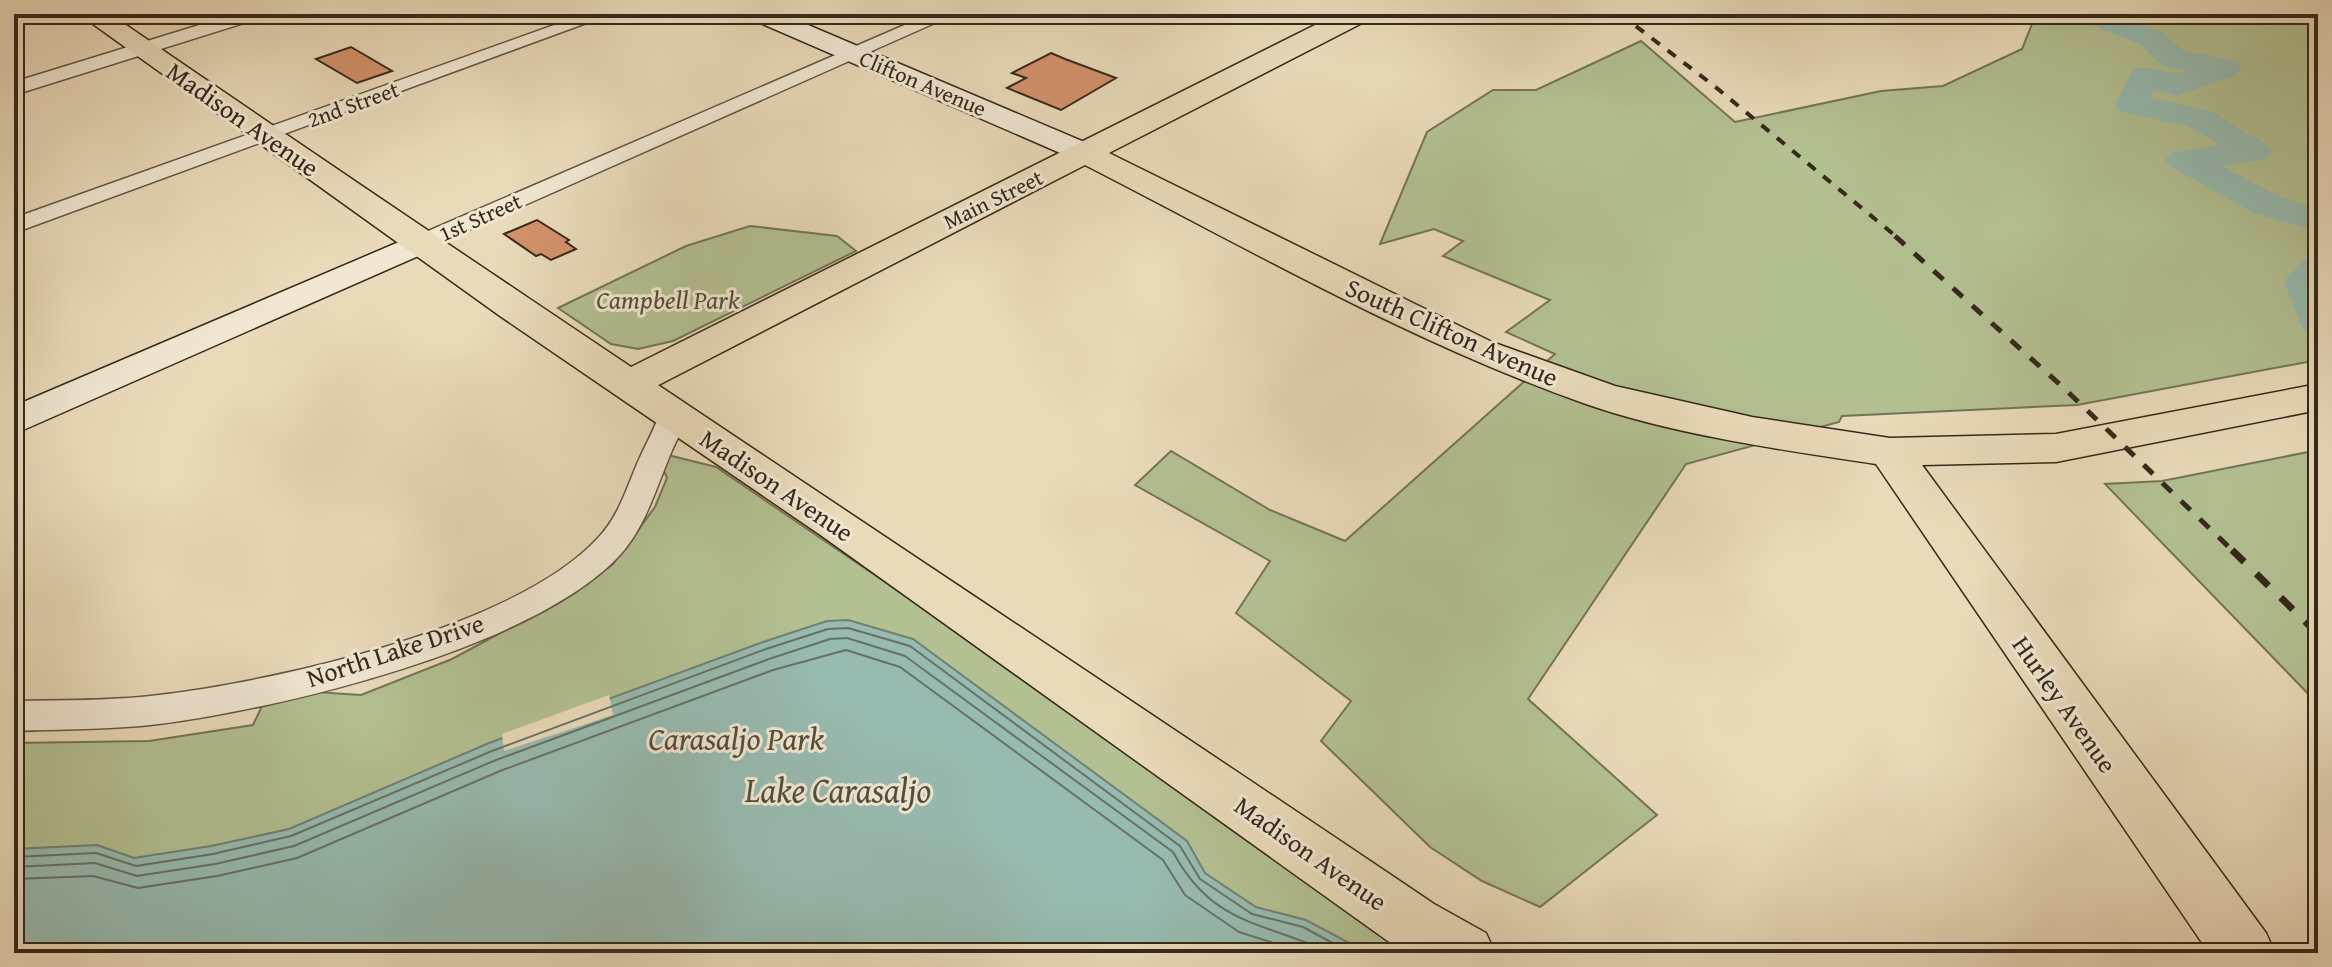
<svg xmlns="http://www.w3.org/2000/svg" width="2332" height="967" font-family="'Gentium Book Plus',serif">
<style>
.green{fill:#b3c092;stroke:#747456;stroke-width:2}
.water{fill:#97bbb0;stroke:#708174;stroke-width:2}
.pier{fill:#e9daba}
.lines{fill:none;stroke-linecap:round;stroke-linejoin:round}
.shore{stroke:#667265;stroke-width:2}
.river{fill:#97bbb0;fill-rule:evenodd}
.building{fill:#d4926b;stroke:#35291a;stroke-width:2}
.street-casing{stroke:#625542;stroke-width:3}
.secondary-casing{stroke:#35291a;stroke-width:3}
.primary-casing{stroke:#35291a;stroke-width:3}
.highway-casing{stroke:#35291a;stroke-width:3}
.street{fill:#f1e7d2;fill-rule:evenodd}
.secondary{fill:#f1e7d2;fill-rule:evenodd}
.primary{fill:#e9daba;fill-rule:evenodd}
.highway{fill:#e9daba;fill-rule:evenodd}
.rail-far2{stroke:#35291a;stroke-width:4;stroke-dasharray:10 10;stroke-linecap:butt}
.rail-far1{stroke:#35291a;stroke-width:5;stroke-dasharray:13 13;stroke-linecap:butt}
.rail{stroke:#35291a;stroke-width:7;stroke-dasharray:17 17;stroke-linecap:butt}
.labels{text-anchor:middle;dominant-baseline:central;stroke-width:6;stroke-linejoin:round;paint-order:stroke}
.far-street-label{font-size:22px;fill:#35291a;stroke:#f1e7d2}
.street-label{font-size:26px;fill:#35291a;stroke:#f1e7d2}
.park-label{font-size:26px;font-style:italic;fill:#544f38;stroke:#f1e7d2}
.near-park-label{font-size:32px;font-style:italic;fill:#544f38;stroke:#f1e7d2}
.near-water-label{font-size:34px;font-style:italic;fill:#4e4e40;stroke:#f1e7d2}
</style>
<rect width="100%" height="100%" fill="#e9daba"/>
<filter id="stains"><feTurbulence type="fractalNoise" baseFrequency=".0025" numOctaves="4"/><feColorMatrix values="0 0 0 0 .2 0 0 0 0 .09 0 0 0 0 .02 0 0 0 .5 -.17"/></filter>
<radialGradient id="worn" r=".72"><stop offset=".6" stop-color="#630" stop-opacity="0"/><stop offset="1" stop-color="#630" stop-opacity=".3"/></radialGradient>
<!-- green -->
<path class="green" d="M2036 14H2318V360L2077 405 1842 416 1839 422 1686 464 1528 699 1657 815 1540 907 1482 881 1430 847 1321 741 1351 701 1236 613 1270 561 1135 485 1171 451 1270 510 1345 541 1555 354 1506 332 1550 300 1443 256 1463 241 1434 229 1380 244 1427 132 1493 90H1536L1641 41 1735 122 1881 91 1943 86 2022 49Z
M750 226 837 236 856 251 673 341 638 349 611 344 558 308 686 246Z
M2318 450V704L2105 484 2162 481Z
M656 452 716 467 1431 953H14V743L149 741 253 725 270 689 361 695 452 659 575 593 613 564 655 507 667 478Z"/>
<!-- water -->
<path class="water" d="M848 620 913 639 1187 841 1205 873 1256 907 1306 920 1355 946 1362 953H14V849L97 845 134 858 211 846 289 829 489 743 763 642 827 621Z"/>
<!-- pier -->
<path class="pier" d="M609 695 613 715 504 751 502 734Z"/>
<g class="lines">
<!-- shore -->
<path class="shore" d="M14 857 96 853 136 866 213 854 291 836 492 751 766 649 828 629 848 628 910 646 1180 846 1200 879 1252 914 1303 927 1351 953
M14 867 95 863 137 876 215 864 294 846 496 760 769 659 830 639 847 638 905 656 1173 852C1213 926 1262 921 1331 953
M14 879 93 876 138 888 217 876 297 858 500 771 773 670 846 650 900 667 1163 860 1185 895 1239 932 1305 953"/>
<!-- river -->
<path class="river" d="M2086 14H2119L2162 32 2184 51 2237 61 2242 68 2237 75 2176 96 2154 90 2150 98 2211 111 2267 145 2272 152 2267 159 2221 166 2280 197 2318 208V231L2254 213 2171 167 2165 160 2171 153 2220 145 2188 126 2119 111 2115 104 2134 69C2154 64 2169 78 2188 71L2163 66 2140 44 2088 24 2083 18Z
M2318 256V333L2303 330 2284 281 2304 260Z"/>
</g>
<!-- building -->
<path class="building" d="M351 47 392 71 357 83 316 59Z
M1051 53 1065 59 1116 78 1061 110 1007 88 1026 78 1012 73Z
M537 220 569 240 566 242 576 249 551 260 541 254 536 256 504 234Z"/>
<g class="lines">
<!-- street casing -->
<g class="street-casing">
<path id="street" d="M235 14H263L260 18 14 95V82Z
M585 14H611L14 233V218Z
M930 14H955L428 248 420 250 408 243 412 238Z
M673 405 683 408 686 420C682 432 675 442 671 453 656 488 646 526 620 555 534 648 283 708 159 724 111 730 62 729 14 731V701C62 700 111 701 159 695 278 681 516 627 598 538 621 514 628 482 642 453 648 440 655 428 659 414L663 408Z"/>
</g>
<!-- secondary casing -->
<g class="secondary-casing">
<path id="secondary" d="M747 14H782L1096 147 1100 153 1096 159H1074L751 19Z
M420 233 432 236 437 243 432 250 14 434V406Z"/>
</g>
<!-- primary casing -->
<g class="primary-casing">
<path id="primary" d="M1337 14H1371L1368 20 1109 153 1492 342 1615 386 1752 417 1890 438 2056 434 2318 384V410L2056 462 1922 465 2266 933 2275 953H2209L1876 464C1783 450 1675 435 1586 404 1412 343 1249 249 1085 165L643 393 629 397 615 393 609 384 615 375Z"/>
</g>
<!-- highway casing -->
<g class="highway-casing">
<path id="highway" d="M79 14H110C548 315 993 607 1434 904L1486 933 1495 953H1408L1392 944 822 536 500 316Z"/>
</g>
<!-- street -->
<use href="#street" class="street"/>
<!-- secondary -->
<use href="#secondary" class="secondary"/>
<!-- primary -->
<use href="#primary" class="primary"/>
<!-- highway -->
<use href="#highway" class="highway"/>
<!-- rail-far2 -->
<path class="rail-far2" d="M1620 14 1713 85 1898 238"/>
<!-- rail-far1 -->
<path class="rail-far1" d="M1895 236 2066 390 2234 552"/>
<!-- rail -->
<path class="rail" d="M2232 550 2318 634"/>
</g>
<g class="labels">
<!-- far-street labels -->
<g class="far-street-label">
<text transform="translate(923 83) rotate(23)">Clifton Avenue</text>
<text transform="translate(353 104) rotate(-20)">2nd Street</text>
<text transform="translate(993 199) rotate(-26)">Main Street</text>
<text transform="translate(480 217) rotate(-24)">1st Street</text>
</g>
<!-- street labels -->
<g class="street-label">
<text transform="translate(243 119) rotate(35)">Madison Avenue</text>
<text transform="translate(1452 332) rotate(24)">South Clifton Avenue</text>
<text transform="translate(777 485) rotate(34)">Madison Avenue</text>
<text transform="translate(395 650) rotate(-18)">North Lake Drive</text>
<text transform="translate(2065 704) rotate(55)">Hurley Avenue</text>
<text transform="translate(1311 853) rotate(35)">Madison Avenue</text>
</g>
<!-- park labels -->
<g class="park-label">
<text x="668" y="299">Campbell Park</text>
</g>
<!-- near-park labels -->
<g class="near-park-label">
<text x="736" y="738">Carasaljo Park</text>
</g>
<!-- near-water labels -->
<g class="near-water-label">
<text x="838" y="789">Lake Carasaljo</text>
</g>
</g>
<!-- margin -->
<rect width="2332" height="967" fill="none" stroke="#e9daba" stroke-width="48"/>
<rect x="16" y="16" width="2300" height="935" fill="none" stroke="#35291a" stroke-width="4"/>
<rect x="24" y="24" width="2284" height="919" fill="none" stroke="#35291a" stroke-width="2"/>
<rect width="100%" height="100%" filter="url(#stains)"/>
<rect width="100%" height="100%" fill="url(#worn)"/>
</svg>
